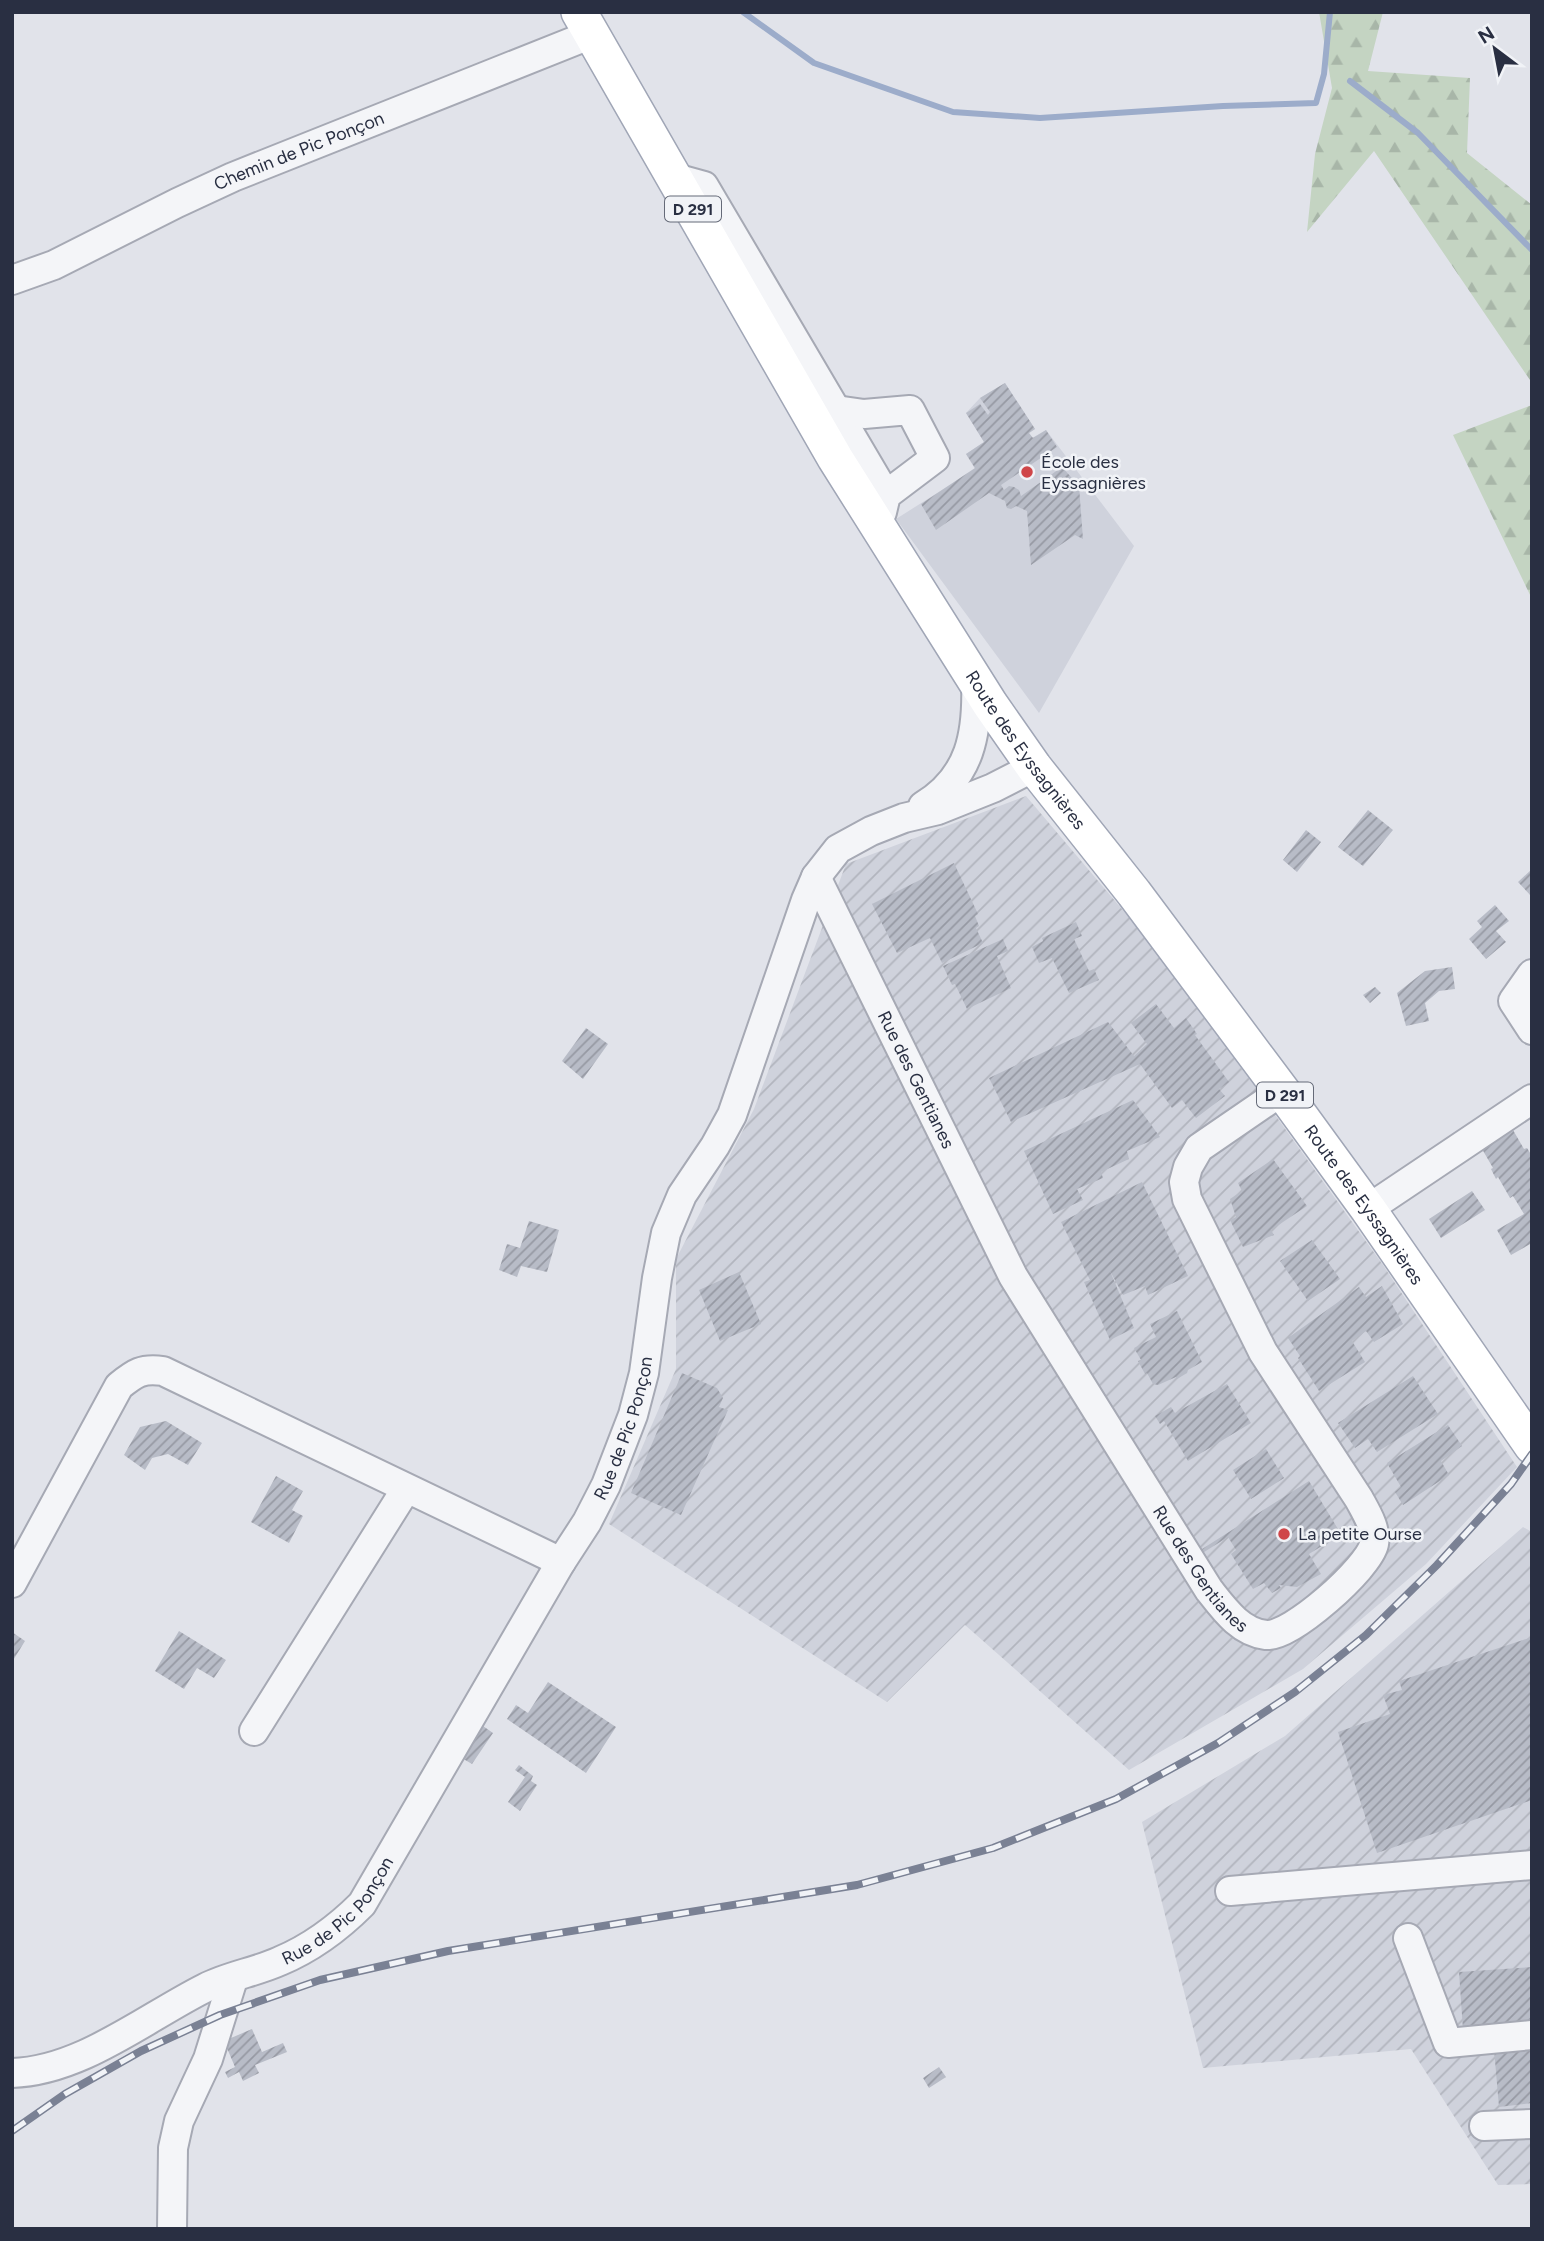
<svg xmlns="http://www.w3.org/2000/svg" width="1544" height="2241" font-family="Figtree,sans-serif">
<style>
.built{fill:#cfd2dc}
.industrial{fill:url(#industrial-furrows)}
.forest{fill:url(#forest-firs)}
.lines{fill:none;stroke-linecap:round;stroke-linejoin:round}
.stream{stroke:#9cacca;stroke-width:6}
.building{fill:url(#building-hatch)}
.minor-casing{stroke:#a6a9b4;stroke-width:32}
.major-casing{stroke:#a0a6b6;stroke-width:38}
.minor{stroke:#f4f5f8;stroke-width:28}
.major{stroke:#fff;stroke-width:35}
.rail-casing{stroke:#7a8194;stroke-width:8}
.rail{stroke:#f1f3f7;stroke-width:5;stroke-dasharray:16;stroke-linecap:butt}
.poi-dot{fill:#cf4649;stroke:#f1f3f7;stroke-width:2.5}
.labels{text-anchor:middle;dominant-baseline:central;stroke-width:5;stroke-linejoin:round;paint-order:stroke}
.shield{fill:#f1f3f7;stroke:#656a78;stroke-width:2}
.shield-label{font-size:16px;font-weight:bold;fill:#292f42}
.street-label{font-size:18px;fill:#292f42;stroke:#f1f3f7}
.poi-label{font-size:18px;fill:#292f42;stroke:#f1f3f7;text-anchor:start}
</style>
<defs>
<pattern id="industrial-furrows" width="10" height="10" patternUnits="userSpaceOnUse" patternTransform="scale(1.75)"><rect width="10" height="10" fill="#cfd2dc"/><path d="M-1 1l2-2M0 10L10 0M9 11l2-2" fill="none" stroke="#b2b5be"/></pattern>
<pattern id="forest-firs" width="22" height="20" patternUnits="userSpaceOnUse" patternTransform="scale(1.75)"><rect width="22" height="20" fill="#c4d4c2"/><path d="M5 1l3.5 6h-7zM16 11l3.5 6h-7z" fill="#a8b6a8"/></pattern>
<pattern id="building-hatch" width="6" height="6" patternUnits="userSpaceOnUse" patternTransform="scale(1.75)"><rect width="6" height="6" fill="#b8bcc7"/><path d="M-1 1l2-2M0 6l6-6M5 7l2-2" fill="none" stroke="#9699a3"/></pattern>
</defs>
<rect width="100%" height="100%" fill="#e1e3ea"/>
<!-- built -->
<path class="built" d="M1005 383 1035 429 1029 433 1032 438 1046 430 1134 546 1039 713 896 519 975 469 966 454 984 442 966 413 980 398Z"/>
<!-- industrial -->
<path class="industrial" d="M1026 796 1138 928 1253 1084 1383 1265 1517 1467 1426 1564 1303 1669 1129 1770 965 1625 887 1702 609 1524 676 1369V1259L754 1109 846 864Z
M1523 1527 1532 1532V2184L1498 2185 1411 2049 1203 2068 1142 1822 1285 1736Z"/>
<!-- forest -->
<path class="forest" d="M1319 12H1383L1368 71 1470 78 1467 153 1532 205V383L1374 151 1307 232 1315 154 1332 88Z
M1532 405V599L1453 435Z"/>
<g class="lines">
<!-- stream -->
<path class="stream" d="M743 12 814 63 953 112 1040 118 1223 106 1316 103 1324 74 1330 12
M1350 81 1418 133 1532 250"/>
</g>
<!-- building -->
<path class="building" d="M1005 383 1035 429 1029 433 1033 438 1046 430 1057 447 1001 485 1004 490 1009 486 1014 487 1019 490 1021 496 1062 467 1079 486 1083 539 1075 535 1031 565 1027 511 1016 506 1011 509 1007 508 1005 501 989 493 936 530 921 504 975 468 966 454 984 442 966 413 980 404 988 415 990 412 980 398Z
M1368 810 1393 830 1363 866 1338 847Z
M1306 830 1321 842 1297 872 1283 860Z
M954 863 978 914 975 916 979 926 976 928 983 943 942 963 930 938 897 953 872 904Z
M1532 869V897L1518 882Z
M1495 905 1509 921 1496 931 1506 942 1486 959 1469 939 1482 927 1477 921Z
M1076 922 1082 936 1074 939 1089 971 1094 969 1099 980 1069 993 1052 958 1039 963 1032 947 1043 941 1042 938Z
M1003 939 1008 951 997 956 1011 988 967 1009 955 984 952 985 943 966Z
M1452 967 1455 989 1439 991 1425 1003 1429 1021 1406 1026 1397 993 1425 971Z
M1375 987 1381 993 1370 1003 1363 995Z
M1156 1004 1174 1028 1186 1018 1197 1034 1195 1035 1229 1082 1219 1089 1225 1096 1196 1118 1182 1100 1172 1108 1140 1064 1011 1122 989 1078 1108 1022 1134 1056 1147 1044 1131 1023Z
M586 1028 608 1044 583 1079 562 1061Z
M1133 1100 1160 1137 1127 1151 1129 1159 1101 1172 1103 1178 1077 1189 1083 1200 1053 1214 1024 1151Z
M1513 1130 1524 1149 1527 1148 1532 1156 1530 1159 1532 1162V1243L1511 1255 1497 1230 1524 1214 1513 1196 1510 1198 1498 1177 1496 1179 1491 1169 1493 1168 1482 1149Z
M1273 1159 1307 1206 1271 1230 1274 1235 1243 1247 1230 1220 1236 1217 1230 1199 1242 1191 1238 1183Z
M1142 1182 1188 1276 1148 1295 1145 1286 1123 1295 1110 1271 1134 1328 1110 1340 1084 1282 1090 1280 1061 1222Z
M1472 1191 1485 1210 1441 1238 1429 1219Z
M529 1221 559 1230 547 1272 521 1266 517 1277 499 1270 507 1244 520 1248Z
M1312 1240 1340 1279 1308 1301 1280 1261Z
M739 1272 761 1324 720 1341 699 1290Z
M1382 1286 1403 1324 1374 1342 1366 1331 1352 1341 1365 1362 1319 1391 1298 1358 1300 1356 1288 1338 1359 1287 1366 1297Z
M1177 1311 1202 1362 1188 1370 1187 1373 1177 1379 1176 1377 1158 1385 1153 1384 1147 1373 1145 1374 1138 1361 1141 1360 1134 1348 1156 1337 1150 1324Z
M682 1373 717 1388 723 1398 719 1407 728 1410 681 1515 631 1493Z
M1413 1376 1438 1414 1377 1452 1368 1439 1355 1448 1338 1423Z
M1227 1384 1251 1423 1188 1461 1164 1421 1160 1424 1155 1416 1171 1407 1175 1413Z
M166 1421 202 1443 188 1465 168 1454 152 1458 145 1470 124 1455 140 1427Z
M1448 1425 1462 1446 1441 1461 1449 1475 1403 1505 1395 1492 1401 1487 1387 1463Z
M1266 1449 1284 1478 1251 1499 1233 1470Z
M276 1476 303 1491 292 1510 303 1516 289 1543 251 1522Z
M1309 1481 1341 1534 1309 1554 1321 1574 1297 1587 1279 1585 1281 1588 1272 1593 1264 1583 1253 1589 1231 1554 1236 1550 1228 1537 1201 1554 1199 1551Z
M179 1631 226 1660 214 1678 197 1668 184 1689 155 1671Z
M12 1632 25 1641 12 1662Z
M1532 1637V1800L1377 1853 1338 1732 1390 1714 1383 1695 1402 1690 1399 1681Z
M548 1682 616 1727 586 1773 507 1719 516 1705 528 1713Z
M483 1726 493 1733 472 1764 460 1757Z
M519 1765 533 1776 531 1781 537 1785 520 1811 508 1802 525 1777 515 1770Z
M1532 1967V2025L1463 2030 1459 1972Z
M252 2029 262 2052 283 2043 287 2052 255 2065 259 2073 243 2081 239 2072 228 2078 225 2072 235 2067 224 2041Z
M1532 2045V2103L1499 2107 1494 2049Z
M939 2067 946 2077 929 2088 923 2078Z"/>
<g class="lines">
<!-- minor casing -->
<g class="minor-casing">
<g id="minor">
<path d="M675 178 704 186 886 495"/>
<path id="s1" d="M12 280 54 265 177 203 233 177 592 34"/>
<path d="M822 408 864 414 910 410 935 458 886 495 882 512"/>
<path d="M923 806C971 777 978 733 976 681"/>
<path id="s2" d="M816 877 1013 1276 1209 1590C1224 1609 1240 1632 1266 1635 1290 1638 1369 1568 1374 1544 1377 1529 1366 1512 1359 1499L1263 1352 1187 1199 1184 1182 1188 1167 1199 1148 1282 1091"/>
<path d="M1532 974 1513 1001 1532 1030"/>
<path d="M1368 1209 1532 1099"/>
<path d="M12 1583 119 1386C135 1373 142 1368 163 1371L561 1562"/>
<path d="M254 1731 406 1489"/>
<path d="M1230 1891 1532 1865"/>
<path d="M1408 1938 1448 2043 1532 2035"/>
<path id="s3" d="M12 2073C81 2071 145 2018 205 1988 228 1976 256 1972 280 1961 311 1948 338 1928 362 1904L561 1562 587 1522 606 1485 633 1415 644 1373 657 1278 666 1233 682 1195 715 1146 732 1115 806 900 816 877 838 849 871 831 904 818 938 810 993 788 1034 767"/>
<path d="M1484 2126 1532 2124"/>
<path d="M172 2229 173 2148 179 2121 208 2059 233 1979"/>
</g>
</g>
<!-- major casing -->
<g class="major-casing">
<g id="major">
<path id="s4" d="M579 12 835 458 990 704 1034 767 1134 893 1282 1091 1368 1209 1532 1446"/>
</g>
</g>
<!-- minor -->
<use href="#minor" class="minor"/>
<!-- major -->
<use href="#major" class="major"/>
<!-- rail casing -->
<g class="rail-casing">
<path id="rail" d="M12 2131 65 2094 141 2051 220 2015 320 1980 448 1951 857 1885 993 1848 1116 1799 1218 1743 1295 1692 1366 1635 1437 1565 1511 1484 1532 1454"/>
</g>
<!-- rail -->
<use href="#rail" class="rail"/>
</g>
<!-- markers -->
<g class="poi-dot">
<circle cx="1027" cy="472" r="7"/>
<circle cx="1284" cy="1534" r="7"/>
</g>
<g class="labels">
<!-- shield labels -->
<g class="shield">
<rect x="665" y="196.5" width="56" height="25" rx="5"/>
<rect x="1257" y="1082.5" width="56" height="25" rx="5"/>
</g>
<g class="shield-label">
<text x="693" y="209">D 291</text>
<text x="1285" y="1095">D 291</text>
</g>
<!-- street labels -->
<g class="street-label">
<text stroke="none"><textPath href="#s1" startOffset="315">Chemin de Pic Ponçon</textPath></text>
<text stroke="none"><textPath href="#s4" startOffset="863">Route des Eyssagnières</textPath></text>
<text stroke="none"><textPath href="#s2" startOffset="226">Rue des Gentianes</textPath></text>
<text stroke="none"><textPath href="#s4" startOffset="1430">Route des Eyssagnières</textPath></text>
<text stroke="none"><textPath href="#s3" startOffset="938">Rue de Pic Ponçon</textPath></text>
<text stroke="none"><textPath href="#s2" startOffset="793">Rue des Gentianes</textPath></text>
<text stroke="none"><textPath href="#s3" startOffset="371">Rue de Pic Ponçon</textPath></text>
</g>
<!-- poi labels -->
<g class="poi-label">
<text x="1041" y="462">École des<tspan x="1041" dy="21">Eyssagnières</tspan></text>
<text x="1298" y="1534">La petite Ourse</text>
</g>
</g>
<!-- border -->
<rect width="1544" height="2241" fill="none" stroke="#292f42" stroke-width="28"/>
<!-- north arrow -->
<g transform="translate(1495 49) rotate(328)" stroke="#f1f3f7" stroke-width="5" paint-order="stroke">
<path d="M0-5L12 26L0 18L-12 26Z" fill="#292f42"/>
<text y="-10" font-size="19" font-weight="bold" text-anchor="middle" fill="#292f42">N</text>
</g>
</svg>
